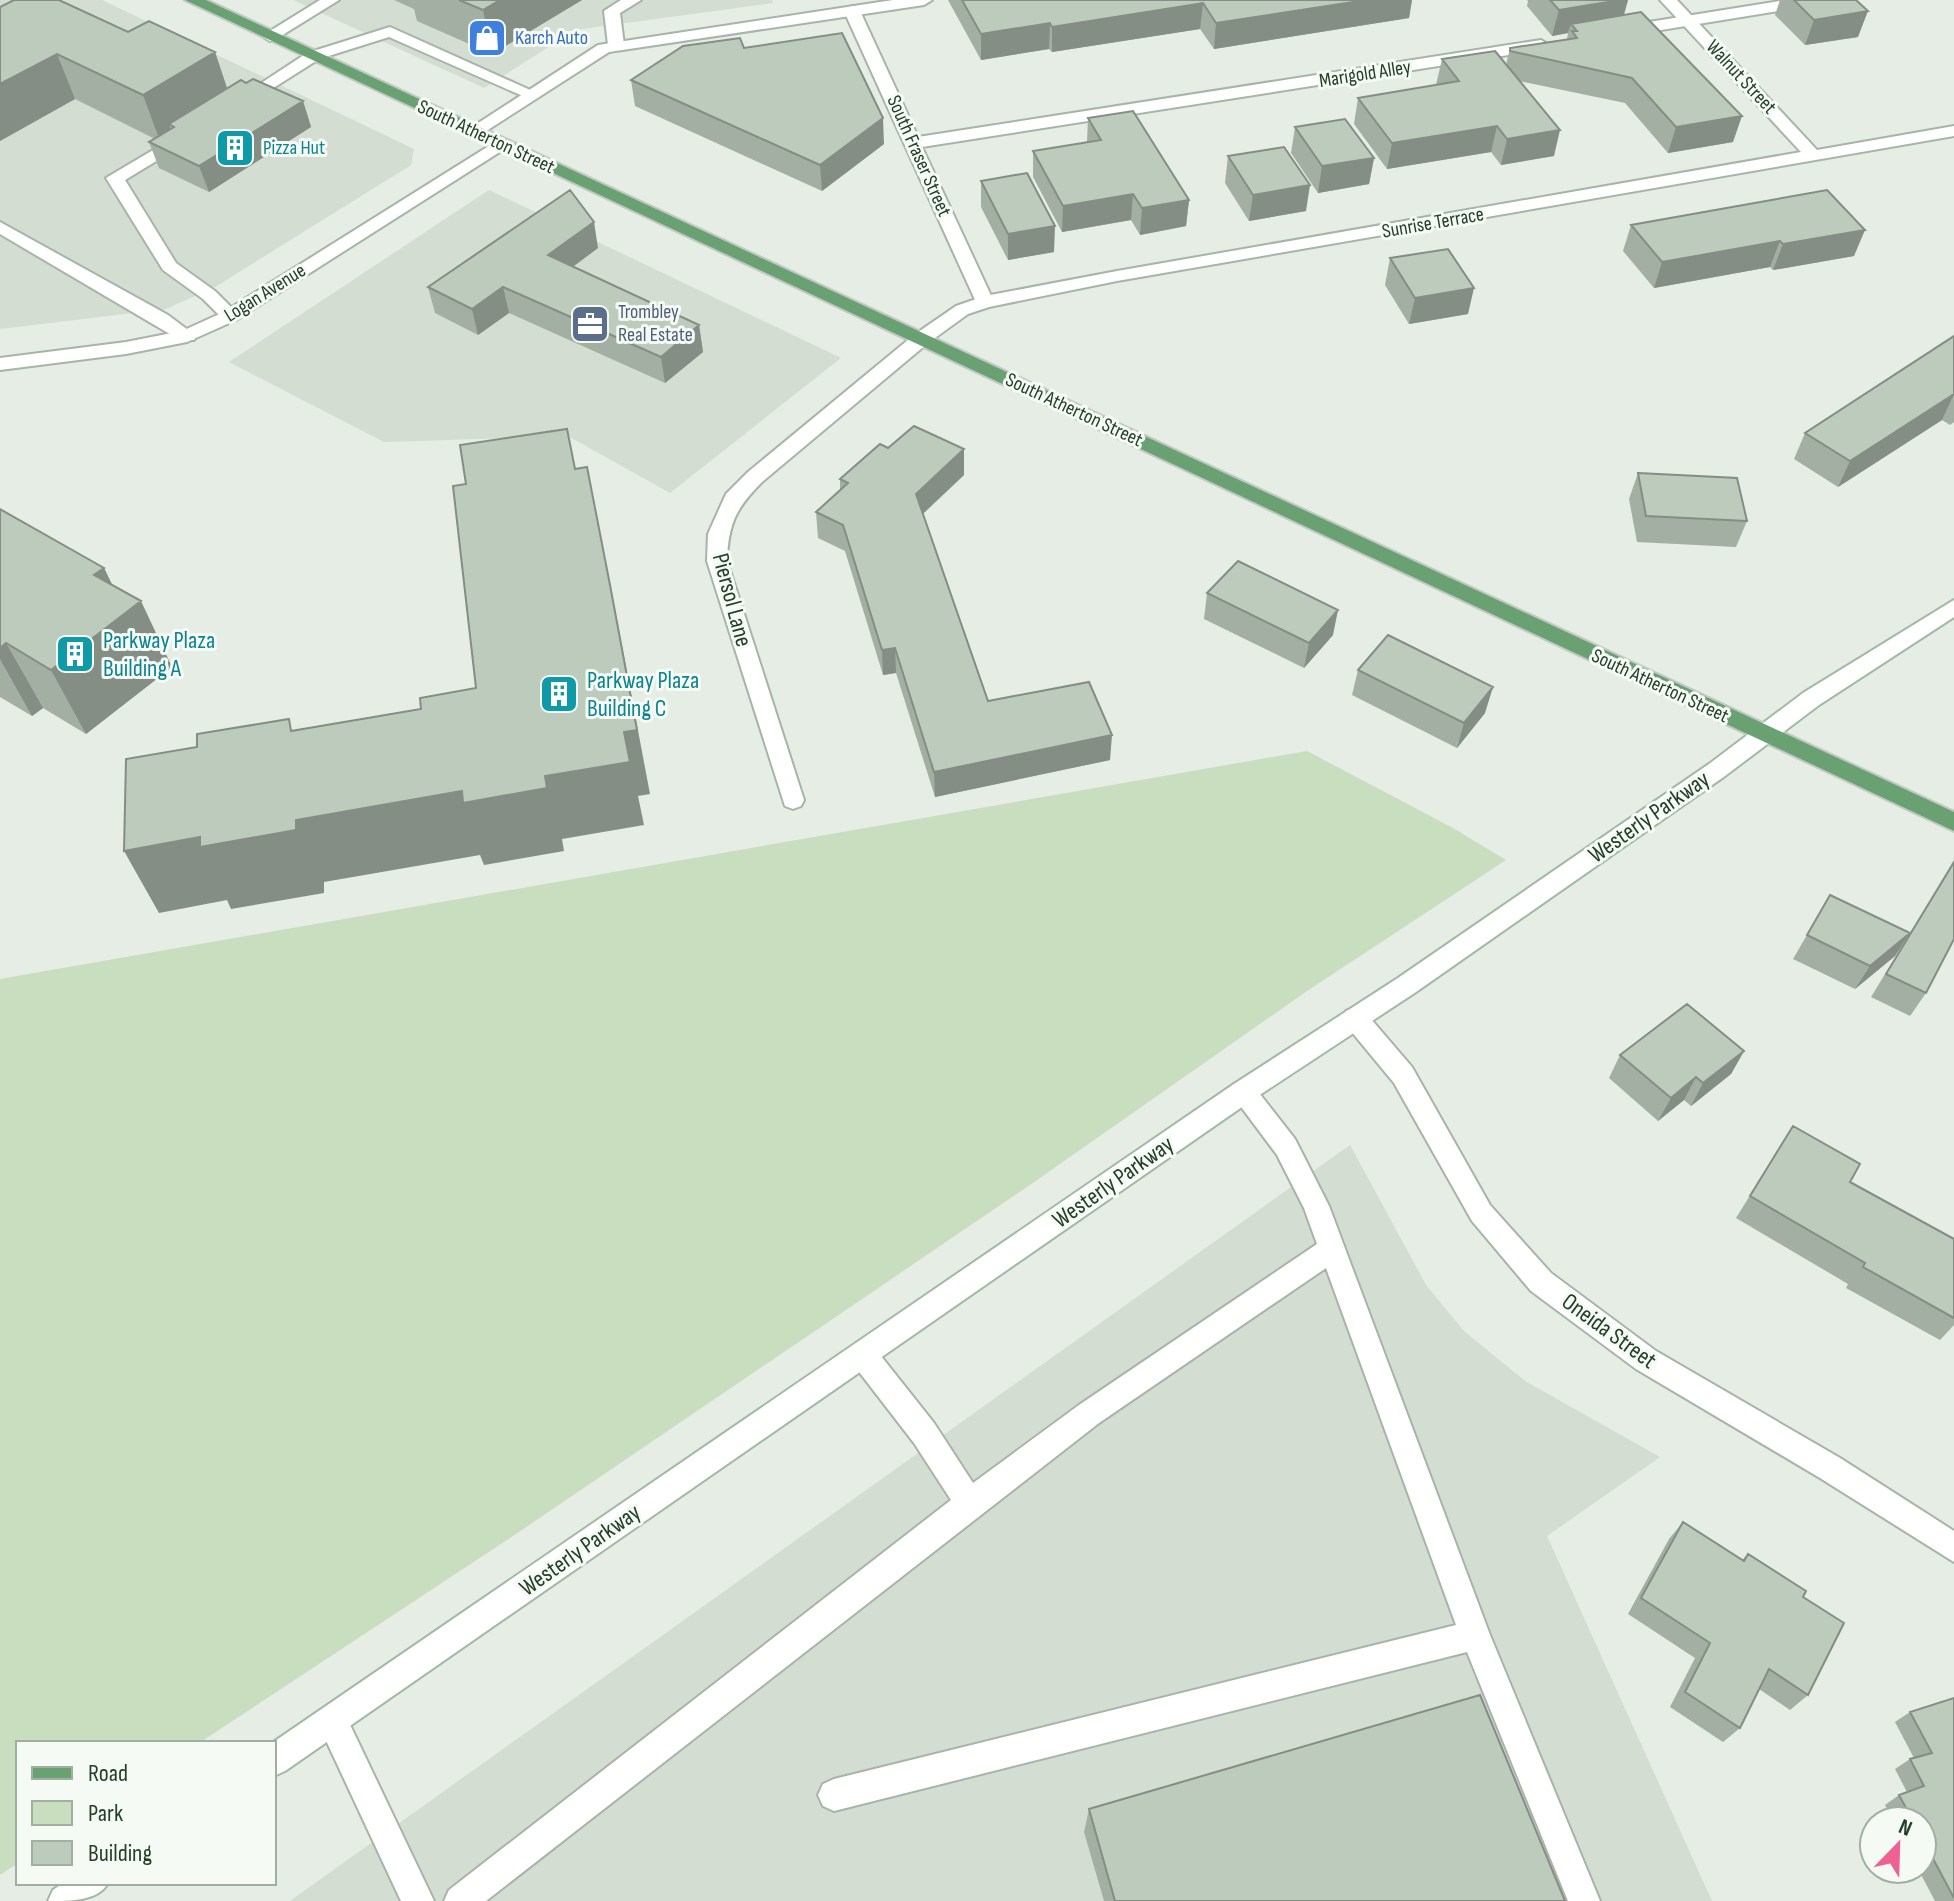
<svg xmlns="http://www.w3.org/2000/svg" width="1954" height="1901" font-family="'Sofia Sans Condensed',sans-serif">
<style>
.built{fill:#d3ddd2}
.green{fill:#c8debe}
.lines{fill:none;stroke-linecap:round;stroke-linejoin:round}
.service-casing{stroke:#a7b5a8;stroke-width:4}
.minor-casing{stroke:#a7b5a8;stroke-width:4}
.secondary-casing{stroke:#a3b9a5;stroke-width:4}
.primary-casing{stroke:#c2c9c3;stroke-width:4}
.service{fill:#fff;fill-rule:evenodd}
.minor{fill:#fff;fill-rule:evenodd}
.secondary{fill:#fff;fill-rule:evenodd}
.primary{fill:#6aa172;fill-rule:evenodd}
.wall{fill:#a3afa2}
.shaded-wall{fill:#848e84}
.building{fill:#bdcbbc;stroke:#848e84;stroke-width:2}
.labels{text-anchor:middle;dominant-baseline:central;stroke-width:6;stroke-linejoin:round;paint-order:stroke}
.far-shop-label{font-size:20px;fill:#366cbe;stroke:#f5faf5;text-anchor:start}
.far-street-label{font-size:20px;fill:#243f27;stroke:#f5faf5}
.far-culture-label{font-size:20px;fill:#0d838f;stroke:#f5faf5;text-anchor:start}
.far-service-label{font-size:20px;fill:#4e5e75;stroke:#f5faf5;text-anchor:start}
.street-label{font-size:24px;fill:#243f27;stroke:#f5faf5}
.culture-label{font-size:24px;fill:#0d838f;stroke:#f5faf5;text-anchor:start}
</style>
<rect width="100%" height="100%" fill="#e5ede4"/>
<!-- built -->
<path class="built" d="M0 0H102L414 149 411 165 215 287 166 309 0 329Z
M293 0H772L773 3 575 30 484 88Z
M489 190 841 358 670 493 568 436 384 442 229 362Z
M1350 1145 1426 1285 1464 1331 1525 1381 1660 1457 1547 1536 1712 1901H290Z"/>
<!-- green -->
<path class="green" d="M1307 751 1453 828 1506 860 1307 991 1027 1187 513 1536 199 1743H18V1863L0 1875V979Z"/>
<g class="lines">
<!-- service casing -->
<g class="service-casing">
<path id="service" d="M320 0H339L276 39 270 41 262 36Z
M621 0H641L620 13 624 45 616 50 608 45 604 11Z
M1786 0H1823L1815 5 1624 36 1616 31 1624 26Z
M852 6 860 11 918 137 1541 40 1549 45 1541 50 922 147 994 302 985 308 976 302 844 11Z
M390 27 539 94 537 97H525L389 37 319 59 248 104H236L234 101 307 53Z
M180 134 188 139 186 143 125 180 176 263 215 291 236 312 239 316 236 320H224L203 299 163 270 106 178Z
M0 222 168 315 196 336 194 340H180L0 234Z
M1243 1081 1252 1084 1295 1139 1329 1206 1490 1635 1600 1901H1568L1467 1652 834 1811 823 1806 818 1795 823 1784 834 1779 1456 1625 1326 1268 1099 1423 486 1901H444L449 1890 951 1500 914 1443 853 1364 849 1355 853 1346 863 1342 873 1346 934 1423 973 1483 1079 1405 1317 1244 1304 1208 1277 1155 1230 1092 1234 1084Z
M332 1706 343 1710 434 1901H401L317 1721 321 1710Z"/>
</g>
<!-- minor casing -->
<g class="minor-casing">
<path id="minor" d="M893 0H932L924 5 609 52 480 135 474 136 466 131 598 45Z
M1660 0H1677L1817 150 1954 126V136L1117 281 989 307 968 314 928 343 762 482C736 508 728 524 727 561L804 800 801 806 793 809 785 806 707 561 708 534 726 494 748 472 914 335 956 306 985 296 1117 271 1801 152Z
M500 139 508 144 506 148 236 320 187 342 126 354 0 370V358L126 342 182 331 224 312Z
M1355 1008 1364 1011 1412 1067 1490 1205 1551 1273 1656 1351 1840 1458 1954 1531V1562L1820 1478 1636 1369 1531 1291 1472 1221 1394 1083 1346 1025 1343 1018 1346 1011Z"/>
</g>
<!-- secondary casing -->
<g class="secondary-casing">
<path id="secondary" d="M1954 600V617L1819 705 1725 776 1416 992 1252 1100 285 1771 274 1776 272 1743 1234 1084 1398 978 1709 764 1803 693Z
M63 1883H108C98 1901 71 1901 48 1901L53 1890Z"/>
</g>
<!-- primary casing -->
<g class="primary-casing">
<path id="primary" d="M185 0H206L1954 812V831Z"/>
</g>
<!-- service -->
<use href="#service" class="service"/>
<!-- minor -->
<use href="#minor" class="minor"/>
<!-- secondary -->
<use href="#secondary" class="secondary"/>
<!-- primary -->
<use href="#primary" class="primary"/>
</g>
<!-- wall -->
<path class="wall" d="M394 0H582L492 54 417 21 414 9Z
M948 0H1412L1409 18 1214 49 1200 29 1052 52 1049 49 981 60Z
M1527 0H1628L1624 15 1733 142 1668 153 1625 103 1519 81 1554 156 1501 165 1491 152 1387 169 1354 124 1358 98 1436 85 1442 59 1506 65 1510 48 1567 39 1568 33 1552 36 1527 6 1528 1Z
M1780 0H1856L1858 37 1805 45 1775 15Z
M0 7 128 32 215 52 227 88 246 83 303 101 311 127 209 192 159 168 149 142 155 139 75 99 0 141Z
M744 48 884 144 822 191 635 106 631 80Z
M1088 118 1189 200 1186 226 1140 235 1131 220 1062 232 1033 177V151L1087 142Z
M1295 127 1374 158 1369 184 1318 193 1291 153Z
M1228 156 1306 211 1249 221 1225 183Z
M981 181 1054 252 1008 260 981 207Z
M1774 199 1854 256 1773 270 1770 267 1654 288 1623 251 1631 225Z
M598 248 573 267 699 325 703 352 665 383 509 313 478 335 435 313 428 287Z
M1390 258 1468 314 1409 324 1385 285Z
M1954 336V422L1950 425 1942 420 1838 487 1794 459 1805 433Z
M888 448 964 449V475L923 514 988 701 1110 760 935 797 896 673 883 675 845 551 818 538 816 512 840 490V479Z
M1638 473 1747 521 1736 547 1637 542 1629 499Z
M0 509 104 568 112 585 172 667 86 734 43 708 32 716 0 697Z
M1207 593 1333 635 1304 668 1204 619Z
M1358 670 1485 713 1457 748 1352 695Z
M1954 862 1926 993 1910 1016 1871 997 1910 933 1895 956 1855 989 1793 959 1830 895 1910 933Z
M1744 1051 1731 1074 1691 1106 1684 1100 1658 1121 1609 1078 1620 1055Z
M1793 1126 1850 1182 1954 1239V1325L1940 1340 1846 1288 1848 1284 1736 1218Z
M1683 1522 1742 1560 1748 1554 1803 1597 1808 1695 1790 1710 1759 1689 1740 1728 1723 1742 1670 1707 1695 1658 1628 1614 1669 1539Z
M1954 1698V1901H1935L1918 1869H1922V1821H1893L1885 1805 1899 1795 1907 1792 1895 1769 1910 1759 1914 1758 1895 1722 1910 1712Z
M1089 1809 1565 1901H1104L1084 1832Z"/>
<!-- shaded-wall -->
<path class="shaded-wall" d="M500 0H582L492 54 483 10Z
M1366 0H1412L1409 18 1214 49 1216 23Z
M1620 0H1628L1621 24H1571L1568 33 1552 36 1559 10Z
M1203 3 1200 29 1052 52V27Z
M1868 11 1858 37 1805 45 1814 20Z
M1050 23 1049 49 981 60V34Z
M215 52 230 97 174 127 169 124 172 133 160 141 143 95Z
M57 54 75 99 0 141V84Z
M303 101 311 127 209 192 199 166Z
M1742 116 1733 142 1668 153 1676 127Z
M883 118 884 144 822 191 820 165Z
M1497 126 1491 152 1387 169 1392 143Z
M1560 130 1554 156 1501 165 1507 139Z
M1374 158 1369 184 1318 193 1322 166Z
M1310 185 1306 211 1249 221 1253 195Z
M1133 194 1131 220 1062 232 1063 206Z
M1189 200 1186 226 1140 235 1142 208Z
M594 222 598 248 553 281 548 255Z
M1055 226 1054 252 1008 260V234Z
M1865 230 1854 256 1773 270 1783 244Z
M1780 241 1770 267 1654 288 1662 262Z
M503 287 509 313 478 335 472 309Z
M1474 288 1468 314 1409 324 1415 298Z
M699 325 703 352 665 383 661 357Z
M1954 394 1942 420 1838 487 1850 461Z
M964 449V475L916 520V494Z
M587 467 623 651 650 794 638 796 644 825 562 839 564 851 484 865 480 855 324 882V893L231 909 227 900 159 913 124 851 545 776 624 732Z
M104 568 126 613 141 601 172 667 86 734 51 670 94 575Z
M1338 610 1333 635 1304 668 1309 643Z
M6 643 43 708 32 716 0 659V648Z
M895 648 896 673 883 675 882 650Z
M1493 687 1485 713 1457 748 1464 723Z
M1112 735 1110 760 935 797 934 772Z
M1910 933 1895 956 1855 989 1870 966Z
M1744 1051 1731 1074 1691 1106 1703 1083Z
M1696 1077 1684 1100 1658 1121 1671 1098Z"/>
<!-- building -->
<path class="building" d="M14 0H59L128 32 149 21 215 52 143 95 57 54 0 84V7Z
M459 0H500L483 10Z
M962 0H1366L1216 23 1203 3 1052 27 1050 23 981 34Z
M1550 0H1620L1559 10Z
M1794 0H1856L1868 11 1814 20Z
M1641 12 1742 116 1676 127 1632 78 1510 51V48L1577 38 1572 31H1577L1571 24Z
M842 33 883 118 820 165 631 80 683 46 740 38 744 48Z
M1495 51 1560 130 1507 139 1497 126 1392 143 1358 98 1459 81 1442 59Z
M253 79 303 101 199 166 149 142 174 127 169 124 241 80 246 83Z
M1133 111 1189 200 1142 208 1133 194 1063 206 1033 151 1101 140 1088 118Z
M1345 119 1374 158 1322 166 1295 127Z
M1284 147 1310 185 1253 195 1228 156Z
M1027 173 1055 226 1008 234 981 181Z
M570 190 594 222 548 255 699 325 661 357 503 287 472 309 428 287Z
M1827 190 1865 230 1783 244 1780 241 1662 262 1631 225Z
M1448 249 1474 288 1415 298 1390 258Z
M1954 336V394L1850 461 1805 433Z
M914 426 964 449 916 494 988 701 1089 682 1112 735 934 772 895 648 882 650 843 525 816 512 848 483 840 479 880 444 888 448Z
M567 429 575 469 587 467 610 585 637 730 624 732 630 762 545 776 547 788 463 803 462 791 296 820V830L200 847V837L124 851 126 759 197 747V734L289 719 291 731 421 709 420 698 476 688 453 486 466 484 460 445Z
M1638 473 1737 478 1747 521 1646 516Z
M0 509 104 568 94 575 141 601 51 670 6 643 0 648Z
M1238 561 1338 610 1309 643 1207 593Z
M1388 635 1493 687 1464 723 1358 670Z
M1954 862V939L1926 993 1886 974Z
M1830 895 1910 933 1870 966 1807 935Z
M1687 1004 1744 1051 1703 1083 1696 1077 1671 1098 1620 1055Z
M1793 1126 1860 1164 1850 1182 1954 1239V1318L1863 1267 1865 1263 1750 1196Z
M1683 1522 1744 1561 1748 1554 1806 1591 1803 1597 1844 1623 1808 1695 1769 1669 1740 1728 1685 1692 1710 1643 1641 1598Z
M1480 1695 1565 1901H1115L1089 1809Z
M1954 1698V1898L1922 1838V1821H1913L1899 1795 1924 1786 1910 1759 1932 1753 1910 1712Z"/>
<!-- icons -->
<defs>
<g id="shop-square" transform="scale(2)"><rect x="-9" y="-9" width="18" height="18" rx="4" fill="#3f7fe0" stroke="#f5faf5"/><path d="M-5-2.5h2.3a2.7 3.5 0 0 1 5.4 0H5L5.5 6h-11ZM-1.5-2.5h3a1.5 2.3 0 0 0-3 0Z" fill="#fff"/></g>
<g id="building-square" transform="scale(2)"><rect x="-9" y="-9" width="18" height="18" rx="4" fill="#0f9aa8" stroke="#f5faf5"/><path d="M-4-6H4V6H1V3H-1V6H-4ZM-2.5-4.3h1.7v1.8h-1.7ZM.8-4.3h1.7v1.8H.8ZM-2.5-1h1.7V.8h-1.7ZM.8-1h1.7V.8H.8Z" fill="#fff"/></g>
<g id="office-square" transform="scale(2)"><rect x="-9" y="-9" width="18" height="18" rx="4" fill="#5c6f8a" stroke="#f5faf5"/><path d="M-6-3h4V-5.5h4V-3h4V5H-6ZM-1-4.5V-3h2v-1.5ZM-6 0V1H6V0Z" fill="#fff"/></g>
</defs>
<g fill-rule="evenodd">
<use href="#shop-square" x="487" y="38"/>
<use href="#building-square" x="235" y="148"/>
<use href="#office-square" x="590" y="324"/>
<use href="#building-square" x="75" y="654"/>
<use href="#building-square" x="559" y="694"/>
</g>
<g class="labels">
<!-- far-shop labels -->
<g class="far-shop-label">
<text x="515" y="38">Karch Auto</text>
</g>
<!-- far-street labels -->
<g class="far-street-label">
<text transform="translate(1365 74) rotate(-9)">Marigold Alley</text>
<text transform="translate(1741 77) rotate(47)">Walnut Street</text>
<text transform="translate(486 137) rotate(25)">South Atherton Street</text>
<text transform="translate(919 156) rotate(66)">South Fraser Street</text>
<text transform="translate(1433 223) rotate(-10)">Sunrise Terrace</text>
<text transform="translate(265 293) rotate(-32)">Logan Avenue</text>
<text transform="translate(1074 410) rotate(25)">South Atherton Street</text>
<text transform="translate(1660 686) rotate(25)">South Atherton Street</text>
</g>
<!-- far-culture labels -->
<g class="far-culture-label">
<text x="263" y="148">Pizza Hut</text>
</g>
<!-- far-service labels -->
<g class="far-service-label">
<text x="618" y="312">Trombley<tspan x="618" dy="23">Real Estate</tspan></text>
</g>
<!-- street labels -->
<g class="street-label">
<text transform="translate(732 600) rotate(75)">Piersol Lane</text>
<text transform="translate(1649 817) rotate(-35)">Westerly Parkway</text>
<text transform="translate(1113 1182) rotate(-35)">Westerly Parkway</text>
<text transform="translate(1609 1331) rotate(36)">Oneida Street</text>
<text transform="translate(580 1550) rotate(-35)">Westerly Parkway</text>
</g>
<!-- culture labels -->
<g class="culture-label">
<text x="103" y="640">Parkway Plaza<tspan x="103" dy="28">Building A</tspan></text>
<text x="587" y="680">Parkway Plaza<tspan x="587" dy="28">Building C</tspan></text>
</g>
</g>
<!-- legend -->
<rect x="16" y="1741" width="260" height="144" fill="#f5faf5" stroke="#a1afa3" stroke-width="2"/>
<rect x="32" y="1767" width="40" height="12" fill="#6aa172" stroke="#a1afa3" stroke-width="2"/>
<text x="88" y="1781" font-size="24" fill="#243f27">Road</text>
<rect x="32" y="1801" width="40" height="24" fill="#c8debe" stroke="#a1afa3" stroke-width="2"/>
<text x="88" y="1821" font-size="24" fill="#243f27">Park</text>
<rect x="32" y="1841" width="40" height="24" fill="#bdcbbc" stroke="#a1afa3" stroke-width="2"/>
<text x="88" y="1861" font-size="24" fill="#243f27">Building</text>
<!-- north arrow -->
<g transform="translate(1898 1845) rotate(23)"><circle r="38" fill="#f5faf5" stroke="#a1afa3" stroke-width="2"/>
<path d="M0-6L14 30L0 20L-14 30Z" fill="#ee6192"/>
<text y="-12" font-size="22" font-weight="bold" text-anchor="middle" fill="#243f27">N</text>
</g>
</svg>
